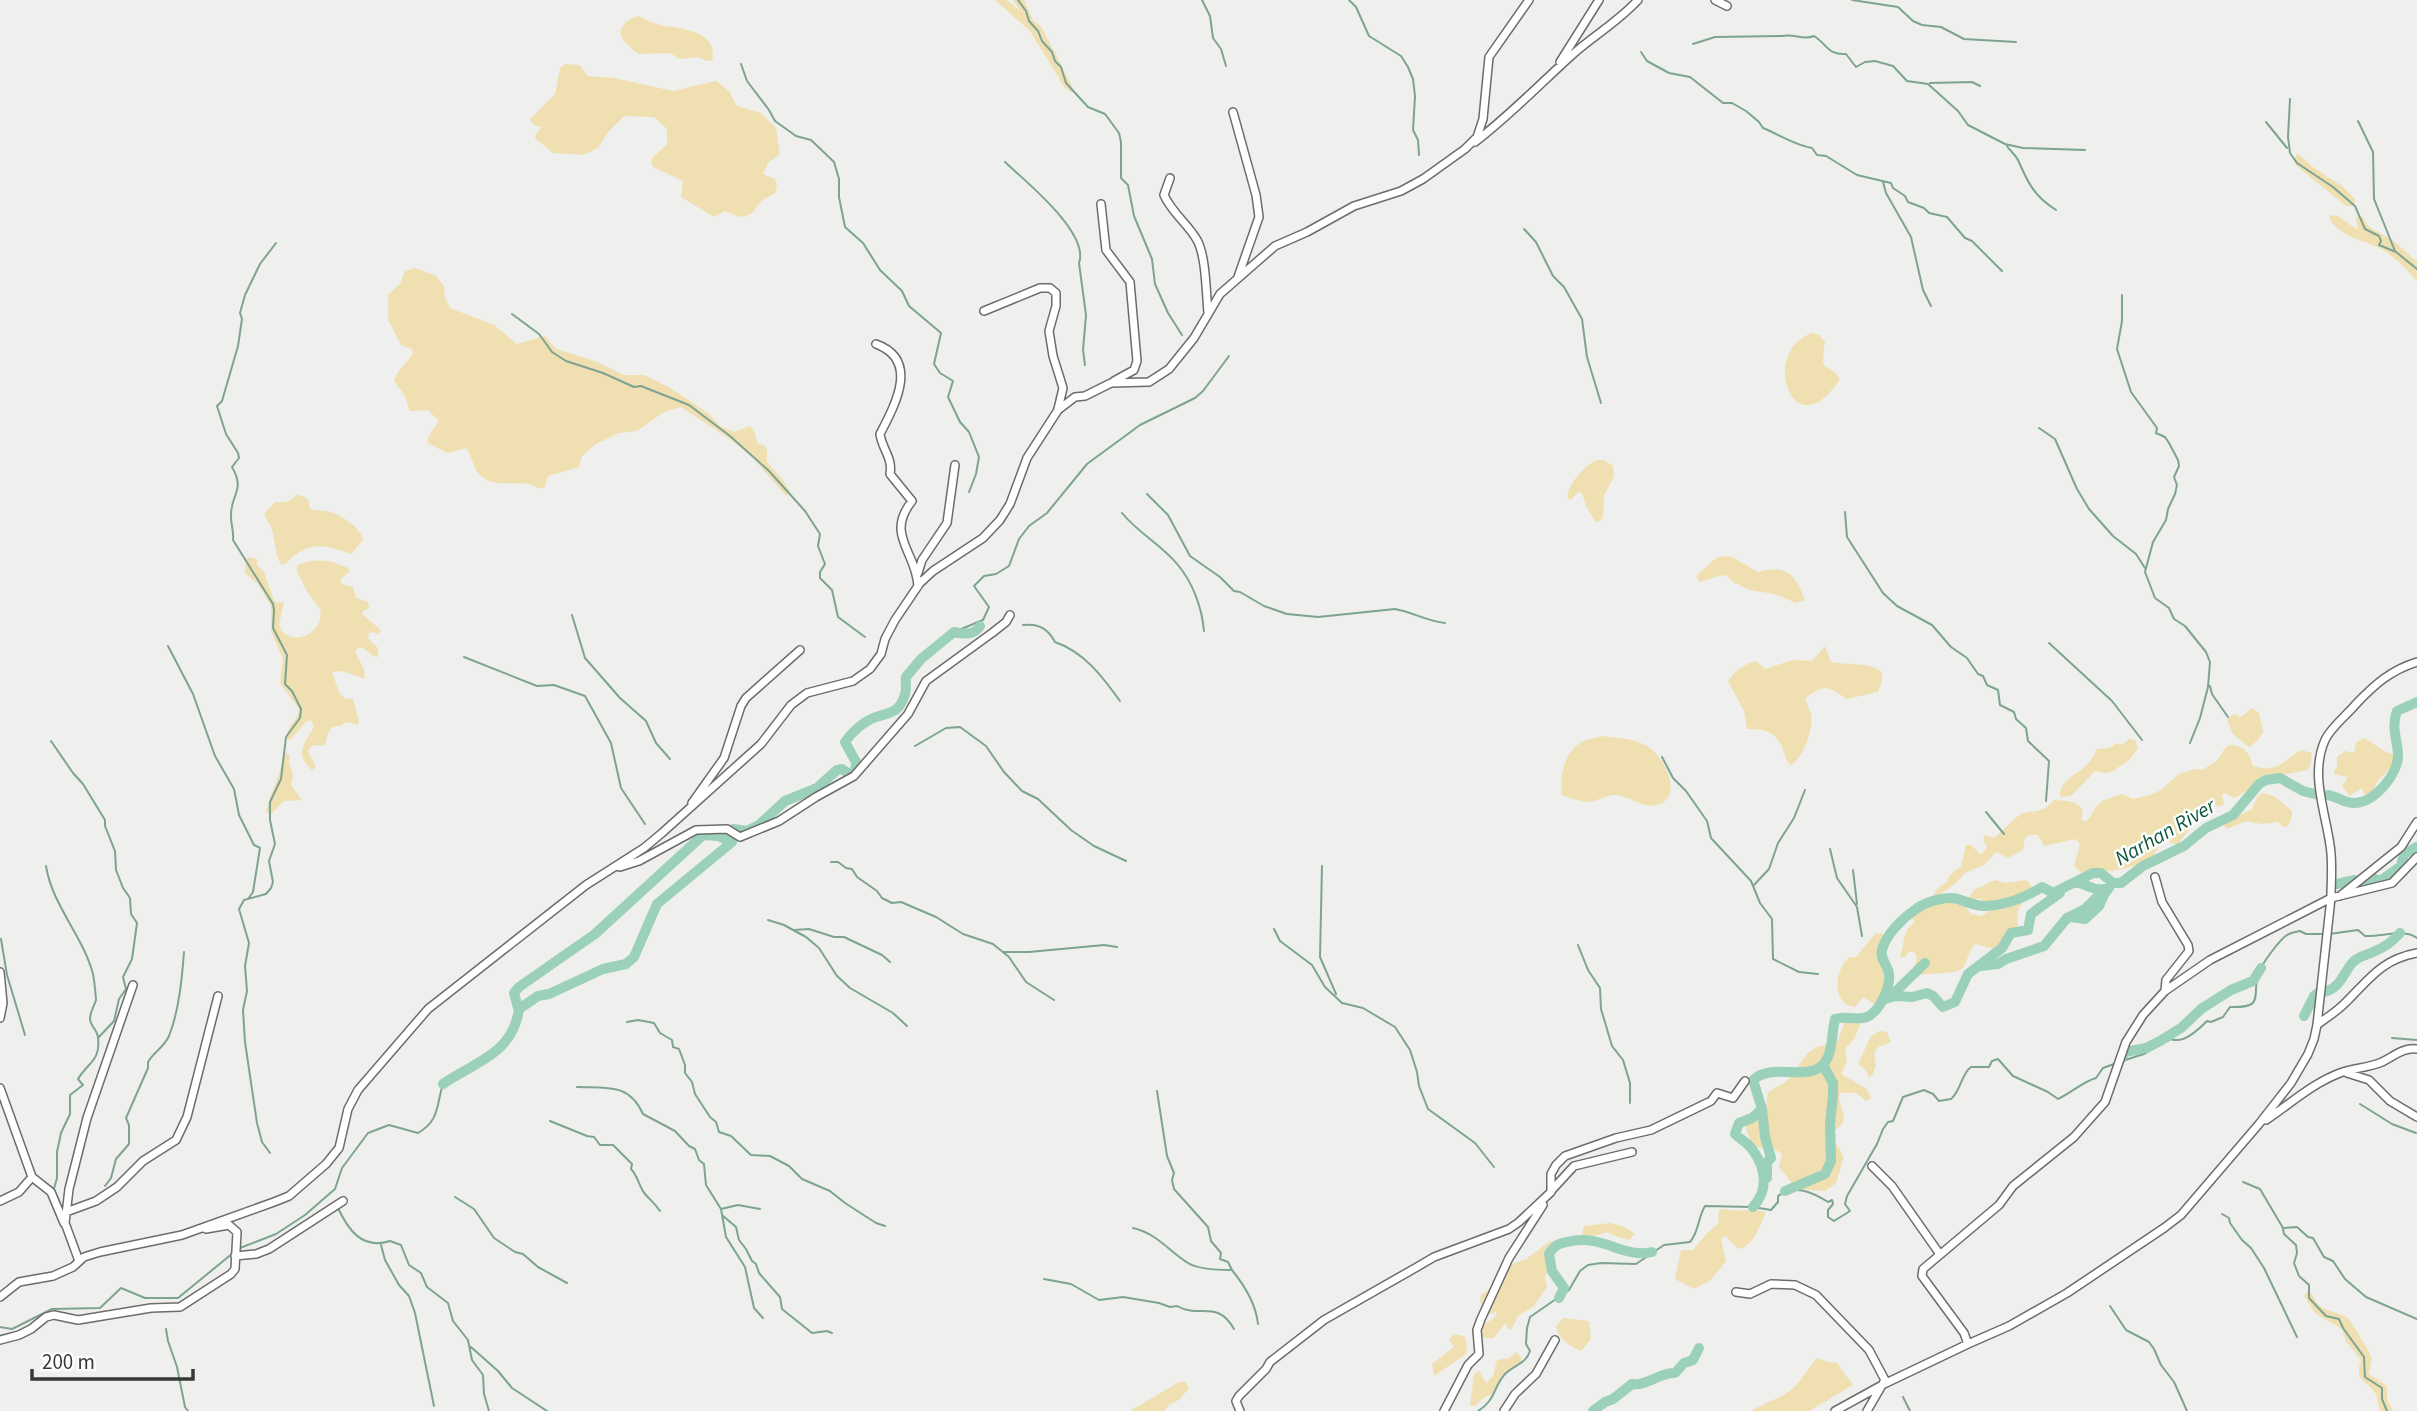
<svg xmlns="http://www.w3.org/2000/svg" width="2417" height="1411" font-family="'Source Sans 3',sans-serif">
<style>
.green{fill:#efdfb1}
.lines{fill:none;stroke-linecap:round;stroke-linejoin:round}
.stream{stroke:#7da393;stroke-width:2}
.river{stroke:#9bd0ba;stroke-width:10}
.minor-casing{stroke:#6c6d6b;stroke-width:10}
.minor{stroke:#fff;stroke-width:7}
.labels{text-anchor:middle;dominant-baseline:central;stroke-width:5;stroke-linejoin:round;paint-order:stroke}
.water-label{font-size:21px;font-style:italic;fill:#125540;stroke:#fcfefb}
</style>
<rect width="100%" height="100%" fill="#eff0ed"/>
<!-- green -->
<path class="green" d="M995 0H1007L1021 12 1013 0H1024L1033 20 1041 26 1074 90 1071 92 1065 88 1030 31Z
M639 16C647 20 656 25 665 26 685 29 719 32 712 61H707L697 57 680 59 670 53 638 54C633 49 623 42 621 36 618 26 631 17 639 16Z
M565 64 579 65 588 76 614 78 673 91 716 81 729 91 737 106 761 113 776 128 780 154 768 163 763 174 775 179 777 186 775 193 761 201 752 213 746 216 739 217 725 211 714 217 681 197 683 181 653 167 651 163 652 158 667 144V129L654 117 624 116 609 131 598 148 583 155 553 153 535 138 536 134 542 127 533 125 530 119 555 94 560 68Z
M2297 153 2314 168 2342 186 2355 199 2354 206H2346L2340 201 2299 168 2294 162Z
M2331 215 2338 216 2358 230 2356 219 2358 216 2363 217 2369 227 2393 240 2417 262V281C2407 270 2397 259 2385 251 2367 240 2341 239 2329 218Z
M415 268 436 276 444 286 445 298 450 308 494 325 517 344 545 336 556 349 595 361 624 375H644L669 387 708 413 720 426 734 432 750 426 753 429 758 444 764 445 767 450V462L783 480 790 492 786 496 753 458 730 439 681 407 664 412 637 431 619 433 596 444 582 456 579 467 548 476 545 487 540 489C522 476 496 492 479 474 473 467 472 456 466 448L447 453 428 443V437L439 421 428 410 410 411 405 396 394 381 398 372 413 354 412 349 401 345 388 320V295L400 284 405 271Z
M1813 333 1819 335 1825 342C1820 378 1825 358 1840 379 1792 453 1759 348 1813 333Z
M1597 460H1604L1613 466 1614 476 1604 496 1603 518 1598 522 1595 521 1586 506 1582 493 1579 492 1570 500 1567 497C1569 483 1584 466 1597 460Z
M297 494 308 499 310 509C317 511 327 510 333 513 345 518 361 528 363 540L351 554C322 544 309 540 285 564L281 565 277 556 272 529 264 514 275 502C285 503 291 502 297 494Z
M1725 556 1732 557 1758 572C1787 564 1795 574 1805 600L1796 603 1775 594 1749 590 1733 582 1727 576 1722 575 1700 582 1696 576 1716 558Z
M250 557 257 559V565L264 572 274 600 277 603 284 602 279 625C288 650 326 634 320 609 318 605 313 600 310 596 305 589 302 580 297 572V566C313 557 334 560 349 569L350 571 341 579 342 584 353 587 356 598 368 602 369 608 362 612 364 616 381 630 378 635 374 632 369 633 368 638 378 648V657C370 657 367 647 359 647L355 652 364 669 365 679 342 671 332 672 339 692 344 698 353 699 359 721 358 725 346 722 341 726C328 725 328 734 325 745 317 747 313 742 308 751L316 767 312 770C294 754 304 744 314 727L311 720 306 722 290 740 287 739C285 726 299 721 299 709L280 683 283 659 271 631V606L258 584 245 573 246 559Z
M1825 646 1831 662C1846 665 1870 662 1882 672V681L1878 692 1847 699C1830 688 1825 682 1806 698 1806 705 1809 707 1811 714 1814 728 1804 757 1791 765 1784 759 1785 753 1781 745 1774 730 1761 729 1747 729L1744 711 1728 681C1735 671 1744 664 1756 661L1765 669 1793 660 1812 661Z
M2252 708 2259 713 2263 732 2256 742 2249 747 2233 734 2227 719 2234 714 2241 717Z
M1602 736C1617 738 1632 738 1645 745 1663 753 1686 797 1657 805 1642 809 1629 795 1615 795 1606 795 1598 801 1589 802 1581 802 1570 798 1562 795 1559 778 1564 753 1580 743 1586 739 1595 738 1602 736Z
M2363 738C2374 742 2383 754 2394 754L2395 758C2393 769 2385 772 2378 781 2373 788 2375 794 2366 799L2362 788 2349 796 2342 786 2348 777 2333 774 2337 766V757L2345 751 2354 753 2356 743Z
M2129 739 2135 740 2138 748 2129 760 2113 771 2107 773 2095 771 2071 796 2062 797 2060 795C2061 778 2082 773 2091 760 2093 757 2095 753 2097 749L2109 748 2117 743 2122 745Z
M2229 745C2246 746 2249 753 2253 766 2278 773 2282 762 2301 750L2312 753 2310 766 2307 770 2267 778 2235 798 2224 793 2222 795 2224 805 2217 806 2209 801 2204 809H2199L2194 812 2192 826 2178 844 2176 845 2164 839C2159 844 2157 852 2152 857 2135 870 2101 873 2082 873L2074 866 2080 845 2076 839 2044 846 2038 835H2029L2025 838 2023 850 2008 858 1996 852 1984 865 1965 873 1957 882 1935 898 1933 896 1938 888 1947 882 1950 875 1961 866 1966 845H1971L1981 855 1987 847 1983 840 1985 835 1994 838C2001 833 2016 815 2024 813 2039 810 2042 813 2054 800 2065 801 2078 800 2083 811L2081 820 2086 821C2092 817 2091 813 2096 807 2102 799 2113 797 2122 794L2133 799 2153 794 2161 790 2179 774 2195 769 2202 770 2217 761 2225 748Z
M286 752 290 756 289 762 293 775 291 785 302 800 284 801 270 815 266 812C270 792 281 776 283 755Z
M2262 793 2274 796 2292 811V815L2288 826 2283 827 2278 822 2261 824 2247 821 2227 829 2222 824 2252 809 2258 796Z
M1995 880 2005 883 2027 880 2034 890C2024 902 1991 910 1979 898L1972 902 1967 900 1974 890Z
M1947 900 1962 902 1971 914 1981 916 1997 907 2021 902 2022 904C2014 913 2019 918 2017 928L2009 939 1994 949 1975 944C1968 951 1968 961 1962 969 1957 974 1924 973 1914 976L1911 973 1917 959 1916 954 1910 951 1905 957H1900L1906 931 1915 921 1910 917 1928 904Z
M1882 933 1885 940 1879 957 1887 975 1880 1001 1876 1005 1863 997 1855 1007C1830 1004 1835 970 1849 957H1856L1875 934Z
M1860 1016 1862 1021 1854 1039 1845 1049 1847 1061 1841 1074 1867 1089 1871 1098 1866 1101 1856 1093H1840C1837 1103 1846 1113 1843 1122 1841 1127 1834 1130 1831 1135L1844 1157 1836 1183 1825 1191 1797 1189 1779 1167 1782 1154 1774 1149 1756 1147 1751 1143 1745 1125 1747 1121 1750 1116 1765 1112 1768 1092 1787 1081 1807 1054 1815 1048 1838 1040 1845 1020Z
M1880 1031 1887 1032 1891 1042 1878 1047 1874 1053 1876 1066 1872 1076 1869 1077 1865 1069 1858 1064 1871 1036Z
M1726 1209C1739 1213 1752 1207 1765 1212V1215C1758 1228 1754 1246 1738 1249L1726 1236 1721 1239 1726 1261 1711 1280 1694 1289 1675 1279 1681 1250H1693L1707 1233 1718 1224 1719 1210Z
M1610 1223 1625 1227 1635 1234 1629 1240 1618 1237 1607 1232 1588 1238 1582 1235 1584 1226Z
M1554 1241 1556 1247 1545 1278 1547 1287 1534 1306 1518 1316 1511 1330H1509L1505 1323 1494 1338H1485L1481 1335 1480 1326 1493 1319 1497 1314 1496 1312 1490 1314 1480 1302 1481 1295 1494 1287 1510 1265 1526 1259 1549 1242Z
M2308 1291C2315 1295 2313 1299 2318 1304 2327 1313 2340 1312 2349 1319 2351 1321 2369 1352 2372 1357L2369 1374 2387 1386V1399L2393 1411H2380C2378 1406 2378 1398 2376 1394 2366 1379 2354 1382 2361 1360L2346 1341 2342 1329 2315 1313 2304 1296Z
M1563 1318 1589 1321 1591 1339 1581 1351C1569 1346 1558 1339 1556 1326Z
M1454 1334 1464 1336 1467 1344 1466 1354 1434 1376 1432 1364 1454 1347 1449 1340Z
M1516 1352 1521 1357V1362L1501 1376 1493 1393 1482 1399 1475 1406H1470L1474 1374 1479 1371 1486 1383 1493 1376 1497 1360 1509 1358Z
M1817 1358 1831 1363 1836 1362 1853 1385 1809 1411H1752C1763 1403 1777 1400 1788 1392 1800 1384 1807 1369 1817 1358Z
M1179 1382H1186L1189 1388 1179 1400 1170 1404 1164 1411H1130Z"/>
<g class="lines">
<!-- stream -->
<path class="stream" d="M1018 0 1026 11 1029 21 1038 31 1042 41 1052 52 1055 61 1061 67 1066 83 1088 107 1105 114 1119 133 1121 142V178L1128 185 1134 216 1152 259 1155 284 1168 313 1182 335
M1202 0 1210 16 1213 38 1221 49 1226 66
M1349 0 1356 7 1369 36 1401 56 1408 67 1413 79 1415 96 1413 130 1418 140 1419 155
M1852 0 1898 7 1913 21 1922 25 1941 27 1964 39 2016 42
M1693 44 1715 37 1782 36C1795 33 1802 41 1814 36 1827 44 1827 55 1846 54L1856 67 1865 62 1875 61 1893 66 1907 81 1928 84 1958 111 1968 125 2005 144 2023 148 2085 150
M1641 52 1647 61 1669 73 1690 77 1723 103H1732L1746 111 1759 122 1763 128C1780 135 1794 145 1812 148L1817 155 1826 156 1857 175 1891 183 1893 188 1905 196 1908 202 1924 208 1929 213 1947 217 1965 238 1972 241 2002 271
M741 64 747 81 769 110 775 121 796 136 811 140 834 162 839 179V197L845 227 863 243 880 270 902 291 909 306 941 333 934 364 940 373 953 381 948 397 960 422 969 432 979 457 976 474 969 492
M1930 83 1972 82 1980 86
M2290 99 2288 137 2290 153 2297 163 2333 187 2355 206 2365 229 2379 236 2381 241 2379 245 2396 252 2417 269
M2358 121 2373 152 2374 199 2395 251
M2266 122 2287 148
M2007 146C2010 151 2015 154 2018 160 2028 183 2034 196 2056 210
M1005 162C1025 181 1090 233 1079 263L1086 315 1083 350 1085 365
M1883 182 1886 193 1911 237 1923 290 1931 306
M1524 229 1536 242 1553 276 1564 287 1582 319 1587 357 1601 403
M2122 295V321L2117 349 2131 392 2157 428 2156 433 2165 437 2169 443 2178 460 2179 466 2174 477 2177 485 2175 494 2168 509 2166 520 2153 542 2145 572 2155 598 2169 608 2174 619 2185 626 2206 652 2210 662 2208 687 2200 718 2190 743
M512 314 539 334 552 352 566 361 603 373 634 387 641 386 689 405 730 436 769 471 805 511 820 534 818 546 825 564 820 572V578L832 590 838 617 865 637
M2039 428 2055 439 2077 489 2089 509 2113 536 2136 554 2145 568
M1147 494 1168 515 1190 556 1220 577 1234 591 1240 592 1264 606 1287 614 1318 617 1395 609C1412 612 1427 621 1445 623
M1845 512 1847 537 1883 593 1897 606 1932 625 1951 647 1967 658 1978 674 1983 676 1987 685 1998 690 2000 705 2014 712 2016 719 2026 728 2028 741 2049 761 2046 801
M1122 513C1138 533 1162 545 1178 565 1193 583 1202 608 1204 631
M572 615 585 658 620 698 646 721 656 743 670 759
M1023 625C1039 623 1048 629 1055 642 1084 652 1102 676 1120 701
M954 632 983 620 989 607 974 586 984 576 996 574 1009 566 1019 539 1029 526 1047 513 1087 464 1140 425 1195 398 1203 391 1229 356
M2049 643 2112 701 2142 740
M168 646 193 694 215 756 234 789 239 815 254 845 260 848 253 892 248 899
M464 657 537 686 554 685 585 696 611 743 621 788 645 824
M2210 686 2212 694 2228 717
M51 741 73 773 83 784 105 820V826L115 851 116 870 123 888 130 898 131 914 137 923 132 959 123 977 126 989 119 999 114 1021 98 1038
M915 746 946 728 960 727 986 746 1004 772 1022 791 1038 799 1071 830 1094 846 1126 861
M1662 757 1673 778 1686 791 1707 821 1711 838 1751 881 1760 903 1772 919 1773 959 1799 972 1818 974
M1986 812 2004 834
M1830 849 1837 878 1857 907 1862 936
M831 862H838L846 868 852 869 857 877 877 891 882 898 892 903 901 902 936 917 963 934 993 944 1009 957 1026 982 1054 1000
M46 866C52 905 83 936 93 974 94 978 96 998 96 1000 94 1007 90 1011 90 1019 90 1026 98 1030 98 1038 101 1061 87 1063 78 1079L83 1085 70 1095V1114L61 1133 57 1152V1178L53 1192
M1322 866 1320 957 1336 994
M1853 870 1857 904
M1753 886 1769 869 1778 843 1794 818 1805 790
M768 920 784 925 806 937 819 948 837 976 850 988 893 1013 907 1026
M1274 929 1280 941 1312 965 1325 987 1342 1003 1363 1008 1395 1027 1410 1050 1417 1072 1419 1086 1428 1109 1475 1143 1494 1167
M794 930 809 929 834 937H844L882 955 890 962
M2329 934 2358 930 2365 936C2382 937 2404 928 2417 938
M1 939 7 975 25 1035
M1578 945 1588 970 1600 988 1601 1009 1612 1046 1623 1060 1630 1083V1103
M1003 952H1029L1104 945 1117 947
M627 1022 638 1020 654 1023 660 1033 672 1040 673 1047 679 1049 685 1065V1073L692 1082 695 1094 710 1117 716 1122 719 1132 731 1136 751 1155 770 1156 789 1166 802 1179 830 1191 845 1203 876 1223 885 1226
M2392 1038 2417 1040
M2122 1061 2144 1054 2171 1039C2183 1044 2197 1031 2207 1021L2211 1022 2223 1017 2230 1007C2265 1008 2252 997 2258 974 2261 965 2281 937 2289 934 2293 932 2296 932 2300 931L2306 934H2324
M577 1087C607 1088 629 1083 643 1114L675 1131 689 1146 695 1149 699 1160 704 1164 706 1185 721 1209 726 1237 745 1267 754 1308 763 1318
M1157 1091 1167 1156 1174 1173 1172 1180 1174 1189 1208 1227 1211 1241 1221 1253 1220 1259 1228 1262 1232 1270
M2360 1104 2392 1124 2416 1133
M550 1121 587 1136 594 1137 600 1145H613L632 1164 631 1169C638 1176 639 1187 645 1194 651 1201 654 1202 660 1211
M270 1153 262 1142 257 1123 245 1042 243 1010 247 991 245 966 249 943 239 909 244 900 266 894 271 888 273 882 269 861 275 844 270 820V802L281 779 286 737 300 718 301 709 292 691 285 684 287 655 273 628 274 610 273 604 233 540C234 531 231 525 231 517 230 494 246 491 232 467L239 458 238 453 226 434 217 406 222 401 238 346 242 319 240 313 245 295 260 264 276 243
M2243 1182 2260 1189 2283 1228 2297 1227 2308 1237 2313 1238 2324 1257 2333 1261 2345 1279 2366 1297 2417 1319
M105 1186 111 1178 116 1159 129 1144V1125L126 1118 148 1068V1062C154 1052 164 1047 169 1036 179 1011 182 978 184 952
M455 1197 474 1209 494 1238 515 1252 523 1254 538 1267 567 1283
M337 1206C348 1230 362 1250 390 1241L401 1245 409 1265 421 1273 427 1287 448 1303 453 1321 468 1340 472 1360 483 1375 484 1394 489 1411
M721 1209 738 1205 760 1209
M2222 1214 2229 1218 2230 1223 2242 1240 2251 1248 2264 1268 2297 1337
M722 1215 736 1227 739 1240 746 1249 752 1261 756 1264 759 1273 780 1297 782 1309 812 1333 827 1331 832 1333
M1133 1228C1156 1233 1169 1251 1188 1263 1199 1270 1220 1270 1232 1270 1245 1286 1256 1304 1258 1324
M2283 1229 2284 1234 2296 1245 2297 1253 2294 1263 2299 1276 2309 1285V1298L2326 1316 2339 1319 2343 1328 2364 1357 2365 1377 2382 1388V1399L2387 1411
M381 1245 385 1260 399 1285 409 1296 415 1313 434 1406
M240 1248 276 1234 305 1215 335 1189 342 1168 368 1133 389 1125 418 1133C440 1120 436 1106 443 1084
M1044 1279 1071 1284 1099 1300 1123 1297 1159 1303 1170 1307 1177 1306C1200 1319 1217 1299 1234 1329
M2110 1306 2126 1330 2149 1342 2154 1349 2161 1365 2174 1382 2187 1411
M0 1327 12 1329 52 1309 100 1308 121 1288 145 1298H178L233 1253
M166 1329 168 1341 177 1367 185 1407 188 1411
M471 1347 498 1371 512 1388 547 1411
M1903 1397 1910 1411
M1478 1411C1496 1400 1493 1387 1505 1374 1514 1365 1526 1364 1530 1351L1526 1344 1527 1328 1530 1317 1569 1290 1580 1271 1588 1265 1601 1263 1636 1264 1664 1245 1690 1242C1699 1232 1698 1217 1705 1206L1753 1207 1771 1210 1778 1202V1196C1795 1184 1812 1192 1828 1202L1832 1200 1833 1204 1828 1210V1217L1834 1221 1850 1211 1845 1204 1847 1196 1877 1144 1883 1129 1888 1122 1893 1121 1903 1097 1924 1090 1933 1094 1939 1101 1951 1099C1961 1091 1961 1074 1971 1067H1989L1992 1061 1998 1059 2013 1076 2048 1092 2058 1099C2071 1093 2084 1081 2096 1078L2103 1068 2114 1064"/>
<!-- river -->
<path class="river" d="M2328 795C2338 797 2345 803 2354 803 2374 803 2399 774 2398 754 2397 738 2391 727 2397 711L2417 702
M2360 880 2375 879 2380 881 2401 866 2404 854 2417 847
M2073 883C2085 881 2089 891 2104 889
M2337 884 2355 880
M2070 917 2085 919 2099 906 2105 893 2109 888
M1981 966 1998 964 2006 959 2044 946 2067 918 2085 909 2105 889
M2324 992C2341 988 2343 973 2353 962 2359 956 2367 955 2373 952 2384 948 2392 942 2400 933
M1891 996 1925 963
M1882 1000 1895 996 1912 997 1927 993 1933 996 1943 1007 1955 1002 1968 974 2002 948 2011 933 2028 930 2031 914 2060 893
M518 1008 514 993 519 987 595 934 703 835 718 836 732 842 733 829 747 831 759 825 785 801 817 788 837 770 842 769 849 774 854 771 857 764 845 742C852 732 864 721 876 717 892 712 900 712 905 694 907 690 905 682 906 677L921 659 954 632C964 634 974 636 980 626
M2304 1016 2314 996 2318 993
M2120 1060 2125 1052 2146 1048 2160 1041 2181 1028 2201 1009 2231 990 2253 981 2261 968
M443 1084C477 1061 513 1053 519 1009L538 996 549 994 603 969 626 964 634 957 657 904 732 842
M1762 1109 1765 1137 1771 1158 1767 1162V1178
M1785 1191 1825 1174 1831 1161 1830 1124 1833 1095V1083L1823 1065
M1753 1207C1769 1190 1766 1168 1752 1149 1748 1143 1740 1139 1735 1134L1739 1123 1752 1118 1762 1109 1753 1080C1774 1060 1815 1087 1828 1057 1833 1045 1832 1031 1835 1019 1846 1015 1857 1021 1867 1017 1880 1011 1893 984 1888 970 1886 963 1880 959 1882 950 1886 934 1903 918 1916 909 1927 901 1949 895 1961 900 1969 903 1978 907 1987 906 2009 904 2024 898 2042 887L2053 893 2093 873H2101L2113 883H2121L2143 866 2184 846 2206 828 2233 815 2259 784 2266 780 2280 778 2303 791 2319 795
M1559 1298 1564 1288 1552 1271 1549 1254C1555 1244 1560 1243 1572 1241 1602 1235 1626 1259 1652 1252
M1593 1411 1605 1402 1613 1399 1632 1384C1648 1386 1660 1372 1675 1373L1684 1363 1693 1360 1699 1348"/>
<!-- minor casing -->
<g class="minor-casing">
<path id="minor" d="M1715 0 1727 6
M1560 62 1599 0
M1233 112 1256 195 1259 217 1238 277
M1475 142C1510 115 1539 85 1572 55 1593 36 1618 22 1638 0
M1170 178 1164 195C1172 213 1188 224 1197 240 1206 256 1206 292 1208 312
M1101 204 1106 250 1130 282 1137 361 1134 370 1114 381
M984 311 1040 288H1050L1056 293V306L1049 331 1053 356 1063 388 1058 409
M876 344C920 360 895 405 880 434 882 449 893 458 890 474L912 501C885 535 916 551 918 586
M918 573 922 560 947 523 955 465
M692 803 724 758 741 706 746 698 800 650
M620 867 639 861 696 830 727 829 740 837 779 821 816 797 854 776 908 714 926 681 992 633 1006 622 1010 615
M2155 877 2162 902 2188 945 2189 951 2166 980 2165 991
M2340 896 2401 847 2417 822
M0 972 3 1003 0 1018
M2317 1025C2326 1018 2336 1012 2344 1004 2369 980 2380 960 2417 953
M2347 1073 2369 1080 2390 1101 2417 1117
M0 1088 32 1177 51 1192 64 1223
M2266 1120C2290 1104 2313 1083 2340 1073 2353 1068 2368 1068 2382 1062 2394 1056 2404 1047 2417 1049
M1872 1166 1892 1186 1939 1253
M1551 1191 1574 1166 1632 1152
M0 1201 19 1192 32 1177
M66 1212 96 1201 117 1187 143 1161 176 1140 187 1117 218 996
M235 1256 256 1254 269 1249 343 1201
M79 1261 65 1223 69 1189 87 1118 133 985
M1736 1292 1750 1294 1771 1284 1795 1285 1816 1295 1869 1350 1885 1380 1867 1411
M0 1297 19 1282 53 1276 73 1267 84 1257 100 1252 182 1235 274 1202 289 1196 326 1164 339 1148 348 1109 358 1090 428 1009 586 885 644 848 662 833 761 744 791 705 807 693 853 681 870 669 881 654 885 639 895 620 920 583 933 571 983 538 1000 520 1010 504 1027 458 1058 410 1075 397 1085 396 1111 383 1149 382 1169 369 1194 338 1220 294 1275 246 1307 232 1354 206 1401 191 1423 179 1465 149 1477 137 1483 119 1489 57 1529 0
M0 1340 19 1335 31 1329 46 1317 54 1315 78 1320 151 1308 180 1307 231 1274 235 1269 237 1232 229 1225 206 1229
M1968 1344 2009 1326 2067 1293 2164 1228 2181 1215 2259 1124 2291 1083 2308 1054 2314 1039 2317 1025 2331 898 2392 883 2417 857
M1240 1411 1236 1401 1239 1396 1266 1369 1270 1362 1324 1320 1417 1267 1434 1257 1509 1229 1519 1222 1551 1192V1174L1556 1165 1565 1156 1616 1138 1651 1130 1711 1101 1717 1093 1733 1098 1745 1081
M1444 1411 1468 1365 1479 1354 1477 1330 1481 1319 1509 1258 1543 1205
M1504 1411 1515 1394 1536 1374 1555 1340
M1835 1411 1884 1384 1968 1344 1964 1333 1922 1276 1923 1269 1999 1205 2013 1186 2074 1137 2105 1102 2126 1042 2143 1015 2165 991 2210 960 2331 898C2331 881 2333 862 2330 845 2325 810 2310 774 2325 740 2331 727 2347 715 2356 704 2375 684 2391 670 2417 662"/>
</g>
<!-- minor -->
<use href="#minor" class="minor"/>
</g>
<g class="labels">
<!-- water labels -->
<g class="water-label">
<text transform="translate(2165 832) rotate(-30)">Narhan River</text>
</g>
</g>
<!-- scale -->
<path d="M32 1369v10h161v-10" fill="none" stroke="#383937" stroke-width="3.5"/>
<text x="42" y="1369" font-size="21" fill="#383937" stroke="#fcfefb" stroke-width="5" paint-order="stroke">200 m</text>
</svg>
